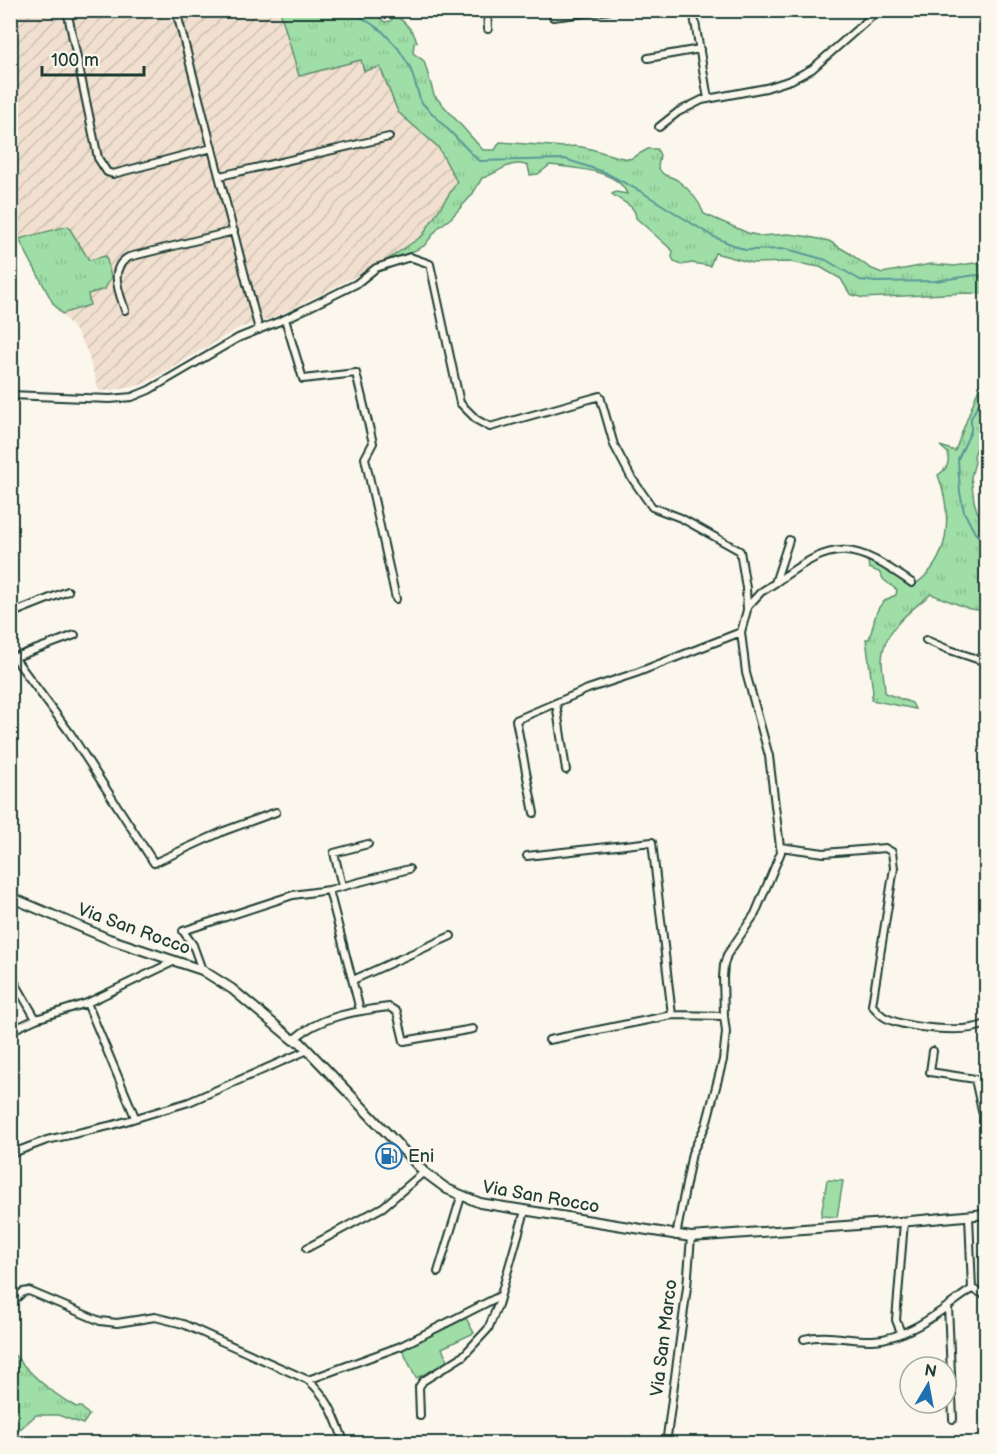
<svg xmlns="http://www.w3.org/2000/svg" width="997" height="1454" font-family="'Balsamiq Sans',sans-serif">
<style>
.industrial{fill:url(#industrial-furrows)}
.grass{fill:url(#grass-tufts);stroke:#5f8e6e;stroke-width:1.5}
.pitch{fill:#9fdfa7;stroke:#5f8e6e;stroke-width:1.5}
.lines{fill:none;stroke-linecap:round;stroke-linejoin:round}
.stream{stroke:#5a9898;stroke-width:2}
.minor-casing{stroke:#1f3d34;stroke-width:10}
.tertiary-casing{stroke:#1f3d34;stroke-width:12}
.minor{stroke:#fbf7ec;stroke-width:6}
.tertiary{stroke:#fbf7ec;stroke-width:8}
.labels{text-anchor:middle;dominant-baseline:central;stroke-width:4.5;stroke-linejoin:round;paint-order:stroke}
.street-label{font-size:18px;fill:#1f3d34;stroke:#fbf7ec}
.poi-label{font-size:18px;fill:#1f3d34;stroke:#fbf7ec;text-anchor:start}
</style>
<defs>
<pattern id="industrial-furrows" width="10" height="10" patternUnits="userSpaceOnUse" patternTransform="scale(1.5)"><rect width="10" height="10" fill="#f1e0d0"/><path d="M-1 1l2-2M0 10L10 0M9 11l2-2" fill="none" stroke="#cec1b3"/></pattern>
<pattern id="grass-tufts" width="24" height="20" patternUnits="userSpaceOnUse" patternTransform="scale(1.5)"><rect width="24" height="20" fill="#9fdfa7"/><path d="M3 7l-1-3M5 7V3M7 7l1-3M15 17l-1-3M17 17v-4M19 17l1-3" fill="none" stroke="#88c090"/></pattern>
</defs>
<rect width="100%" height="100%" fill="#fbf7ec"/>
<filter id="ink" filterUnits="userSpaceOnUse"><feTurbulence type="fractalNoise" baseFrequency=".0167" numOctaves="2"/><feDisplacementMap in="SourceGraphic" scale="12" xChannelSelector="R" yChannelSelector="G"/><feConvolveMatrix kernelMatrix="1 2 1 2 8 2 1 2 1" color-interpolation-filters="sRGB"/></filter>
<g filter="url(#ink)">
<!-- industrial -->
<path class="industrial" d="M11 11H280L299 76 362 60 380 67 398 112 438 147 457 182 422 236 387 260 278 316 239 328 146 383 130 388 99 391 87 351 77 333 53 303 19 239 11 208Z"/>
<!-- grass -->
<path class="grass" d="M280 11H370L385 22 390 21 395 16C403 19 415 33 417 42L414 43 413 53 424 61 434 95 483 150H495L500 142 564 147C588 143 607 157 630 159L648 149H657L660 155 658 167C664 178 667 174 677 180 688 188 699 200 704 214L748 233 760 236 788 234 804 236 829 241 849 253 870 268 882 273 931 264 955 266 974 263 986 266V294L966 293 863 298 850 294 841 279 820 267 790 262 752 263 715 253 710 266 692 263 681 265 674 261 672 257 673 251 636 218C635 204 621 202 612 194L616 192 627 194C618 169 572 168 550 165L538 174 530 175 528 166C511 158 496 175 482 178L472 195 451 218 439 227 424 246 393 261 387 260 422 236 457 182 438 147 398 112 380 67 364 71 361 60 299 76Z
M68 226 89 260 106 256 111 277 105 289 88 294 90 305 62 314 53 303 19 239Z
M986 369V420L974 456 975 462 971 477 974 501 977 511 986 525V611L970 609 931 594C910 611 882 631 882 660 882 671 885 682 885 693L912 703 915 709 871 700 873 692 866 639H869C877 618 872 604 896 595L897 590 884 580 879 572 869 568 867 557 914 585C952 560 952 513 938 475 948 468 949 464 948 453L940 446 955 451Z
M11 1351C31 1375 49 1391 76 1407H81L89 1415 83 1424 58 1415H36L11 1437Z"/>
<!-- pitch -->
<path class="pitch" d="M827 1180 843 1181 837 1217 821 1216Z
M466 1318 474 1333 442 1348 448 1363 416 1378 402 1349Z"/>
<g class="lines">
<!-- stream -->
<path class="stream" d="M351 10 382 31 398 48 410 67 421 102 479 161 565 159 604 172 640 191 712 236 745 250 787 249 826 260 860 280 875 282 935 281 976 275 986 278
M986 392 985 399 978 405 971 418V431L958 459 960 492 964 512 975 533 986 544"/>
<!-- minor casing -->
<g class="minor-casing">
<path id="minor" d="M67 10 98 158 107 172 113 174 212 148
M176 10 259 330
M487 10 488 29
M693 10 708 99
M553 17 610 10
M648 58 700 49
M659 127 678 112 702 100 766 88 791 80 812 69 879 10
M220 176 389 137
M125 310C119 292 108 268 129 257L234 231
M285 319 303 379 356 373 373 443 365 458 396 599
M10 395 110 399 132 397 149 390 238 338 285 319 356 284 376 268 410 257 430 264 460 403 477 420 490 427 600 396 614 445 631 477 652 507 681 518 740 551 746 588 747 610 741 632 746 673 769 756 780 847 824 853 885 848 892 852 894 868 872 1005C876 1010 880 1015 886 1018 906 1028 965 1034 986 1024
M775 583C836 538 852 542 912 583
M747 607 761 592 775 583 789 540
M10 614 68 591
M926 640 947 649 986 662
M10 652 70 733 154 863 224 831 276 812
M13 658 75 635
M556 703 566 770
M534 813 516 720 588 689 636 673 741 632
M527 856 652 842 672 1015
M342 886 334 853 368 844
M329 890 360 1010
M986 893 985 903 986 910
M202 970 193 945 183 931 293 895 329 890 409 869
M10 974 36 1019
M353 980 451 936
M87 1003 135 1117
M10 1031 36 1019 87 1003 175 961
M293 1040C319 1016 356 1011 389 1007L397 1012 404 1041 473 1029
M549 1040 672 1015 724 1016
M933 1051 930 1072 975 1079 982 1111H986
M10 1154 47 1140 113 1125 189 1102 308 1050
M676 1236 692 1153 706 1125 723 1060 726 1032 724 1016 723 977 724 965 727 955 755 914 781 852 780 847
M307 1248 383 1207 424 1172
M438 1272 461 1197
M972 1289 986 1295
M10 1304 23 1292 29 1291 100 1321 117 1323 155 1317 183 1324 308 1380C330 1399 335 1418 345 1444
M948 1306 953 1419
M901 1333 896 1320 904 1222
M804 1339C827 1333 849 1341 873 1340 909 1339 944 1308 972 1289L969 1216
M308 1380 401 1346 500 1296
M420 1416 419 1387 423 1381 463 1356 488 1329 498 1305 525 1211
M666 1444 687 1287 691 1237"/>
</g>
<!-- tertiary casing -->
<g class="tertiary-casing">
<path id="tertiary" d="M10 897 109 939 202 970 232 989 293 1040 300 1042 424 1172 447 1189 480 1203 691 1237 900 1222 986 1214"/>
</g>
<!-- minor -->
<use href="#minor" class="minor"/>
<!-- tertiary -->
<use href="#tertiary" class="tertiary"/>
</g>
</g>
<!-- icons -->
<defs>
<g id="fuel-ring" transform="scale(1.35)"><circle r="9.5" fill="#fbf7ec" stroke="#1f6fb2" stroke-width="1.5"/><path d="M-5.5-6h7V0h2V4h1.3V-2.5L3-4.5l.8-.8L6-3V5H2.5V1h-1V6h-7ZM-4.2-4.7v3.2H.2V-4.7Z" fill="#1f6fb2"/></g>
</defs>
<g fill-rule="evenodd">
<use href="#fuel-ring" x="389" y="1156"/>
</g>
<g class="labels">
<!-- street labels -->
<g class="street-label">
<text transform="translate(134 929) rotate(20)">Via San Rocco</text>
<text transform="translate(541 1197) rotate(10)">Via San Rocco</text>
<text transform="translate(664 1338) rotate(-83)">Via San Marco</text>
</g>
<!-- poi labels -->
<g class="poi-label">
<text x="408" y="1156">Eni</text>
</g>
</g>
<!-- margin -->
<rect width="997" height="1454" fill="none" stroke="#fbf7ec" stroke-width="36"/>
<rect x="18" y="18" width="961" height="1418" fill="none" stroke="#1f3d34" stroke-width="2" filter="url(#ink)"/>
<!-- north arrow -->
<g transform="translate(928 1385) rotate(10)"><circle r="28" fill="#fbf7ec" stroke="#a3ada2" stroke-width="1.5"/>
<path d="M0-4.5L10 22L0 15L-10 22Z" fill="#1f6fb2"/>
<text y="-9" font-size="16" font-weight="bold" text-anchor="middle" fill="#1f3d34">N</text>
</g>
<!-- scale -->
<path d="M42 66v9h102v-9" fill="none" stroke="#1f3d34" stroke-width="3"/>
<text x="51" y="66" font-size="18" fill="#1f3d34" stroke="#fbf7ec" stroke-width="4.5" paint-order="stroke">100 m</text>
</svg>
